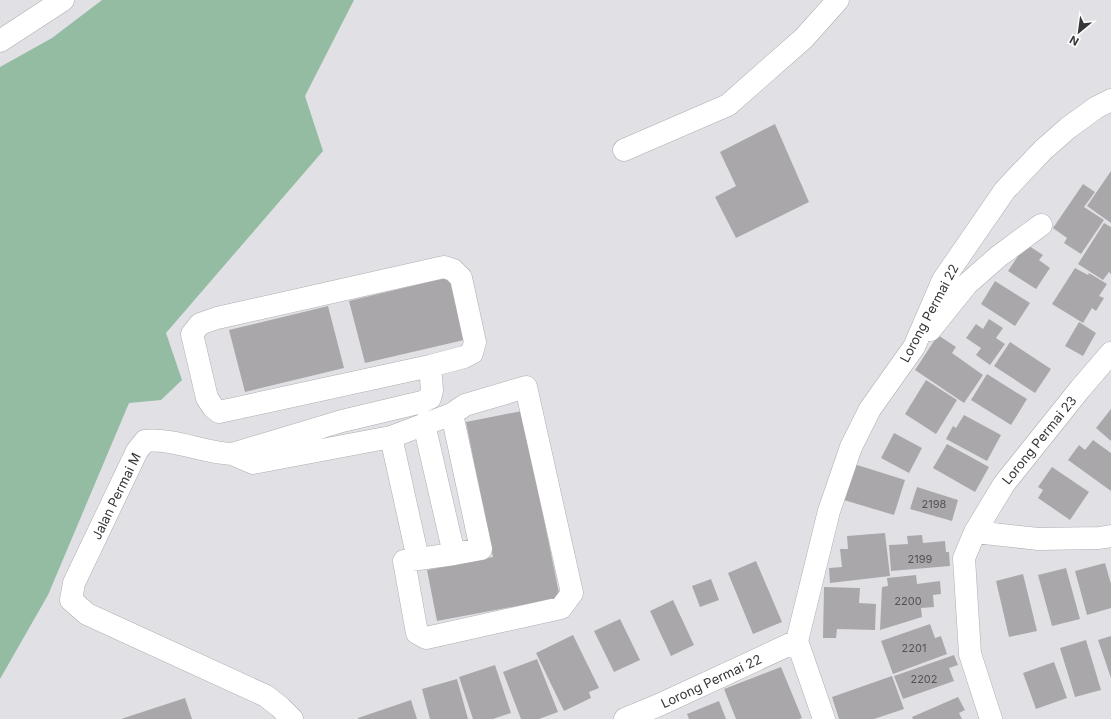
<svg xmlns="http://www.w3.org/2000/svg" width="1111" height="719" font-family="Inter,sans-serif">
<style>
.green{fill:#94bca3}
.building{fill:#aaa7aa}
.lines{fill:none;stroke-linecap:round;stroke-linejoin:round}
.minor-casing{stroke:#aeaeb1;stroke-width:23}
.minor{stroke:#fff;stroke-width:22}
.labels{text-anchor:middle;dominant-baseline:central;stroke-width:4;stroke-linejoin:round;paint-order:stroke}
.number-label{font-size:11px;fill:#535254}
.street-label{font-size:13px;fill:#363638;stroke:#fff}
</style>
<rect width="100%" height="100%" fill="#e1e1e5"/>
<!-- green -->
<path class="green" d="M102 0H354L305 96 323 151 166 333 182 380 161 400 129 403 48 595 0 679V67L52 38Z"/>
<!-- building -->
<path class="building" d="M775 124 809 202 736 238 715 197 736 186 720 152Z
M1111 171V223L1087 206Z
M1083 184 1095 192 1084 207 1104 220 1081 254 1064 243 1067 238 1053 228Z
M1104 223 1111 227V274L1109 272 1103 280 1078 264Z
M1026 244 1043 255 1039 260 1050 268 1036 289 1008 271Z
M1075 268 1088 275 1089 273 1107 284 1099 296 1104 298 1096 311 1092 308 1083 323 1052 304Z
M449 277 464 340 365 363 349 301Z
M995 281 1030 303 1015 326 981 304Z
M328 306 344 368 245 392 229 330Z
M989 319 1003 328 996 338 1005 344 990 365 976 355 981 348 966 338 976 324 983 329Z
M1079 322 1096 333 1083 356 1065 346Z
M938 335 956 347 952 353 983 375 964 403 915 370Z
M1010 342 1051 369 1035 393 994 366Z
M987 374 1027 399 1011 425 971 400Z
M926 380 957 400 936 434 905 414Z
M1111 409V441L1096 428Z
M522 411 560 598 437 621 427 570 493 557 466 422Z
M964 415 1001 435 987 461 946 439 953 426 956 428Z
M894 433 922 448 909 473 881 458Z
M1093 440 1111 453V491L1068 460 1079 445 1085 450Z
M947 444 989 467 975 492 933 468Z
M854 464 905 480 894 515 844 500Z
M1052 467 1089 492 1070 520 1038 498 1043 490 1038 487Z
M917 487 958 500 952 521 910 509Z
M885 533 890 576 830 583 829 568 842 567 840 549H848L847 536Z
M922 535 923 543 945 541 946 552H949L950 566 891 571 889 545 908 544 907 536Z
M756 561 782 622 753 634 728 573Z
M1105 563 1111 584V608L1087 615 1075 571Z
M1066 568 1080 619 1052 626 1038 575Z
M1023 574 1037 631 1009 637 996 581Z
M916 575 917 584 940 581 941 594 933 595 934 607 921 608 922 617 880 630 882 587 888 586 887 578Z
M711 579 719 600 700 607 692 586Z
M824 587 860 588 859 603 876 604 875 630 837 629 836 638H823Z
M673 600 694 645 671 656 650 611Z
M620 619 640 660 614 672 594 631Z
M930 624 935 638 941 636 947 654 893 674 881 641Z
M573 635 599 688 589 692 591 698 564 711 536 653Z
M1111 636V678L1098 640Z
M1086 640 1101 690 1075 697 1060 648Z
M954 655 958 665 949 668 954 681 903 699 894 676Z
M537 659 558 712 539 719H521L503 672Z
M1054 662 1067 698 1036 709 1023 673Z
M495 665 511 713 493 719H473L459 677Z
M781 667 802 718 799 719H736L724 689Z
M892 676 904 709 874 719H839L832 697Z
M457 679 468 719H430L422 689Z
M958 697 965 710 959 713 962 719H913L912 717Z
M185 698 192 719H121Z
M411 700 417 719H358V718Z
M719 701 726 719H689L687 714Z"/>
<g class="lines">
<!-- minor casing -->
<g class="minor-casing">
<path id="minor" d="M0 41 63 0
M624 150 728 105 804 38 838 0
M444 267 453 270 461 278 475 342 472 353 464 357 430 366 219 412 213 407 207 398 192 334 200 324 217 318Z
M930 330 967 284 999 256 1041 225
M452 414 481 549 454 554
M391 437 418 559
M232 454 253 463 391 437 452 414 465 405 526 387 572 593 561 608 426 638 417 633 404 561 454 554 424 424
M975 532 1038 539 1099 538 1111 536
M292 719 280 707 266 696 87 614 71 600 74 583 137 451 145 441C175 438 203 453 232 454L342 421 422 402 430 398 432 390 430 366
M625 719 659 705 797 641
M824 719 797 641 829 511 851 447 870 409 914 347 943 280 1005 190 1043 150 1068 128 1097 107 1111 100
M991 719 970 654 964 558 975 532 1004 484 1080 389 1111 353"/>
</g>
<!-- minor -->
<use href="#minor" class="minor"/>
</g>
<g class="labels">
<!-- number labels -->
<g class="number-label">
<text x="934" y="504">2198</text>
<text x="920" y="559">2199</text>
<text x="908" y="601">2200</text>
<text x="914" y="648">2201</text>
<text x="924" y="679">2202</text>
</g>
<!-- street labels -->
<g class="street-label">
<text transform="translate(929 313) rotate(-62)">Lorong Permai 22</text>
<text transform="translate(1039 440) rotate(-51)">Lorong Permai 23</text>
<text transform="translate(116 496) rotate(-64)">Jalan Permai M</text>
<text transform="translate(711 681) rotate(-25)">Lorong Permai 22</text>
</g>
</g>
<!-- north arrow -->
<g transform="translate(1079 32) rotate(209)" stroke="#ffffff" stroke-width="3" paint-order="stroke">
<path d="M0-3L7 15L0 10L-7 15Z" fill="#363638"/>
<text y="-6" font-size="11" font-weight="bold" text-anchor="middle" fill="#363638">N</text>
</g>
</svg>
